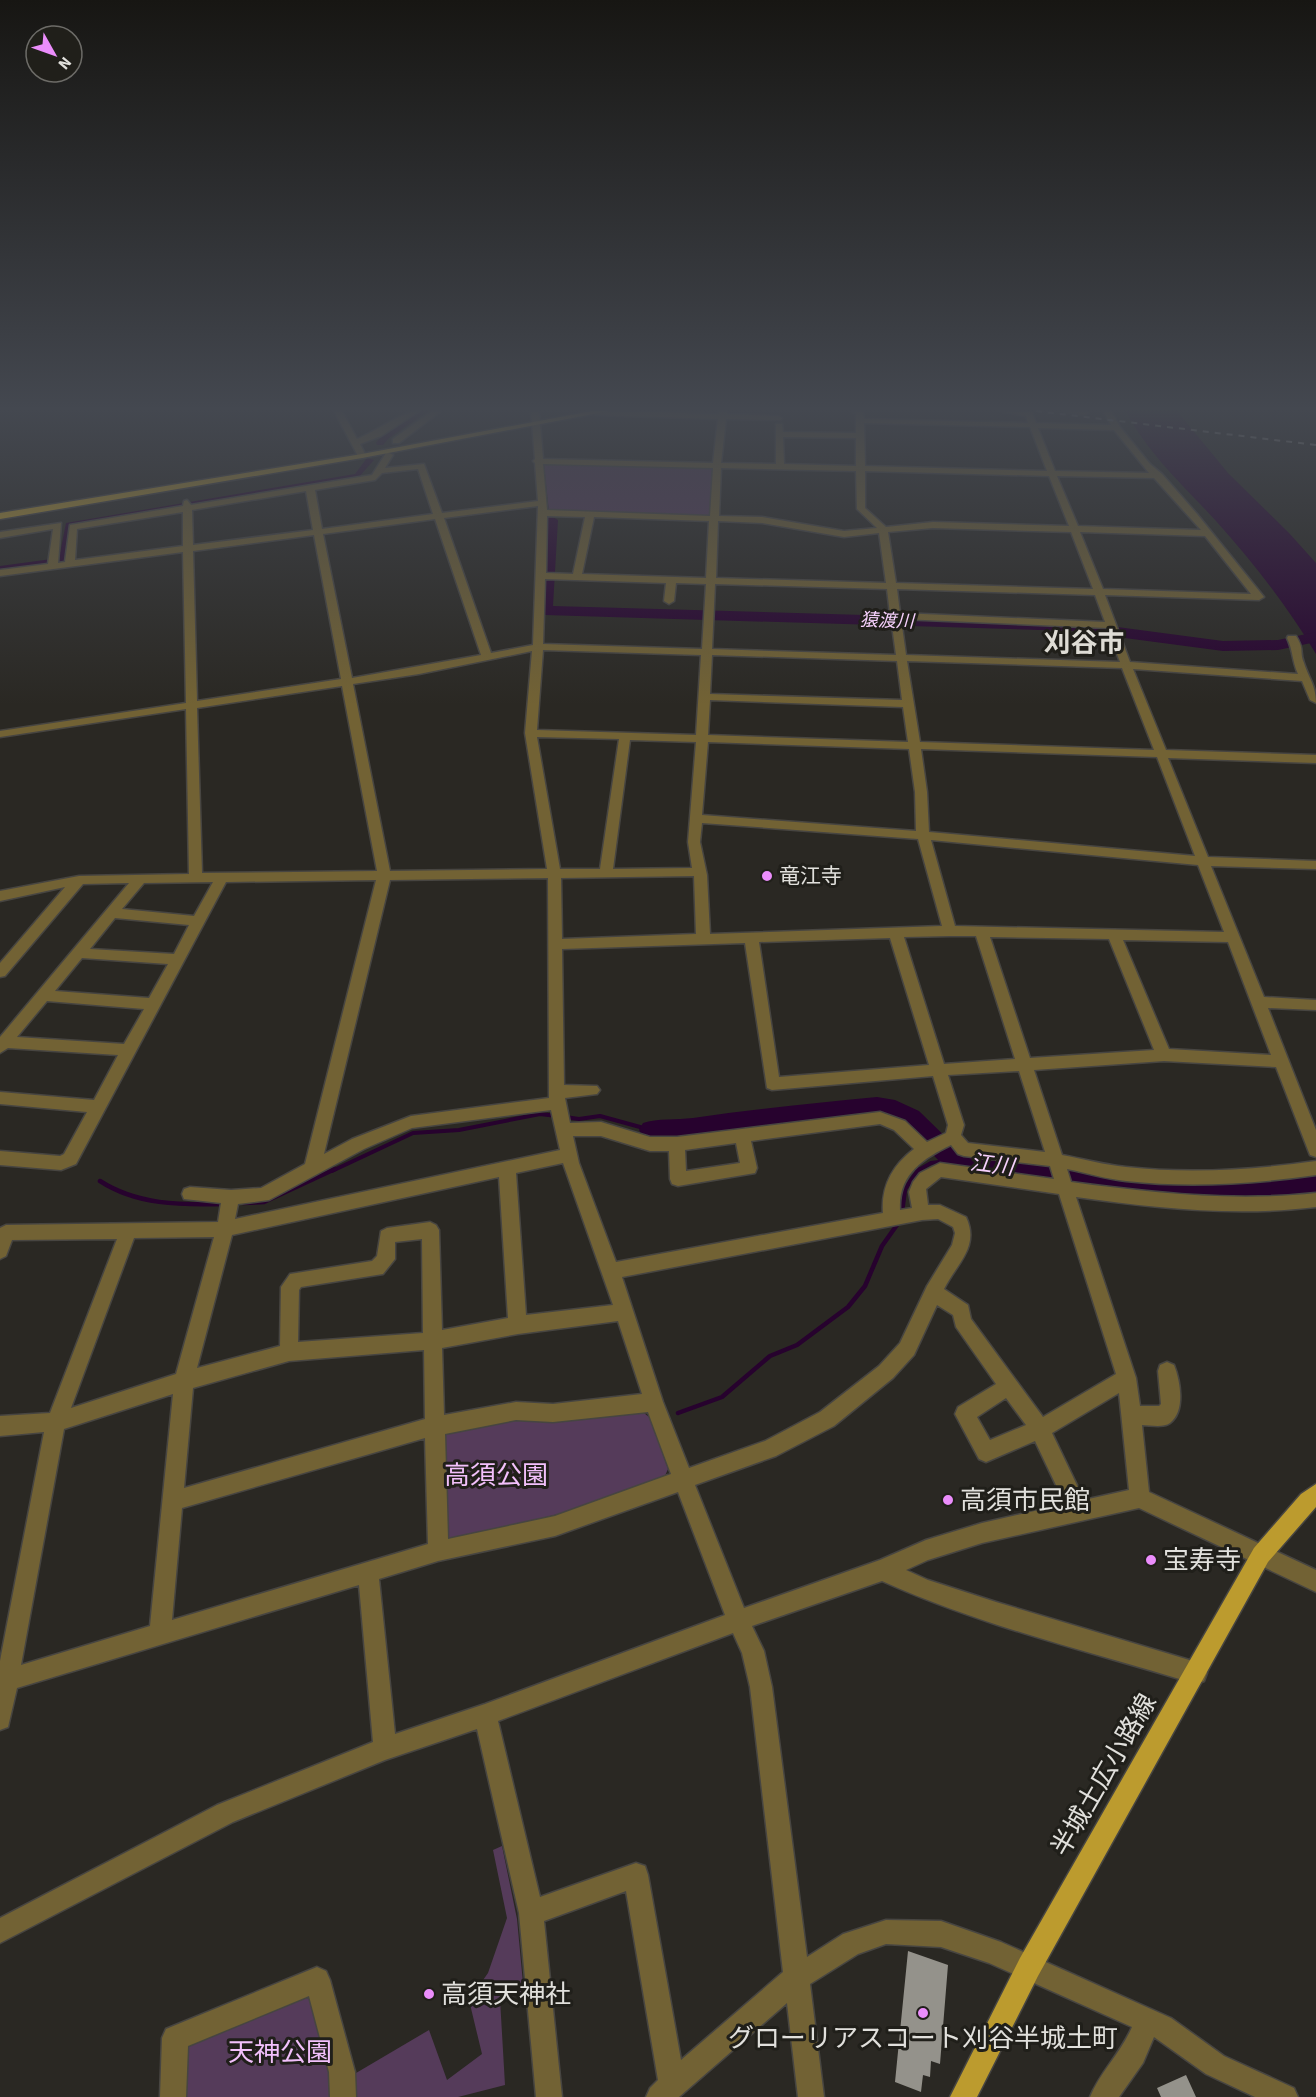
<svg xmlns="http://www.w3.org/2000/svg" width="1316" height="2097" font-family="'Source Sans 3','Noto Sans JP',sans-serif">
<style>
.green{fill:#553b5a}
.water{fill:#27022e}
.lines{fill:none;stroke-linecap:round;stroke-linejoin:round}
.stream-far1{stroke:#27022e;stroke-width:4}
.stream{stroke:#27022e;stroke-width:4.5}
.canal{fill:#27022e;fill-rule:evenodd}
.river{fill:#27022e;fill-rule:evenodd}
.building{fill:#94928b}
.minor-casing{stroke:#474541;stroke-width:3}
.major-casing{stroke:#474541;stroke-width:3}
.minor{fill:#726234;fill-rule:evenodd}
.major{fill:#bc9b2e;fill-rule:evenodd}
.rail{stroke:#a4a29e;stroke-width:2;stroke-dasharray:6 6;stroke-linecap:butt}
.poi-dot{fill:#eb8dfb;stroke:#201f1a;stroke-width:2}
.labels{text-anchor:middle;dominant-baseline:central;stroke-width:6;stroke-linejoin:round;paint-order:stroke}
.far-water-label{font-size:18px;font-style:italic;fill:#f7d1fd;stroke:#201f1a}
.poi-label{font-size:21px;fill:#e1e0dc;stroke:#201f1a;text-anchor:start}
.water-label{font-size:22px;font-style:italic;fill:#f7d1fd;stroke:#201f1a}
.near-park-label{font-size:26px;fill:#f2c0fb;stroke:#201f1a}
.near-poi-label{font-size:26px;fill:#e1e0dc;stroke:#201f1a;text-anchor:start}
.near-street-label{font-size:26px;fill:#e1e0dc;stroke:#201f1a}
.far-town-label{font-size:27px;font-weight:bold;fill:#dedcd5;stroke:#201f1a}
</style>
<rect width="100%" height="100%" fill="#2a2823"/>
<!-- green -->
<path class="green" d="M544 464 712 467 710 516 549 512Z
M644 1413 650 1418 668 1469 664 1478 558 1514 451 1541 445 1537 441 1435 448 1430 518 1418 588 1417Z
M502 1846 517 1919 524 1994 500 1999 505 2085 458 2097H352L351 2076 429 2030 447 2080 482 2054 469 2000 488 1973 507 1918 493 1850Z
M310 1991 332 2077 333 2097H181L182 2045Z"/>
<!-- water -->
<path class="water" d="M1126 411H1177L1228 473 1289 533 1316 563V654C1287 606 1254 563 1216 521 1185 487 1147 453 1126 411Z"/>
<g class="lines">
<!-- stream-far1 -->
<path class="stream-far1" d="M565 1117 579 1119 600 1116 651 1130
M332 1171 413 1133 459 1130 540 1114 557 1116
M917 1171 931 1163 954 1160"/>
<!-- stream -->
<path class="stream" d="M100 1181C137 1205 180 1205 223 1204
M243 1203 264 1202 335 1169
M902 1212 905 1189 919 1169
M678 1413 722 1397 770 1356 797 1345 848 1307 865 1286 882 1246 899 1222"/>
<!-- canal -->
<path class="canal" d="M420 411H428L389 438 383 445H377L376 443 383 434Z
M367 458 374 460 358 478 73 527 66 562 0 572V566L59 558 66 523 355 474Z"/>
<!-- river -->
<path class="river" d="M551 516 558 520 553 606 1072 621 1223 641 1278 640 1316 632V642L1278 650 1223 651 1072 631 545 615 537 610 544 520Z
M877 1097 895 1100 919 1111 960 1151 1130 1175 1185 1179H1279L1316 1174V1196C1195 1212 1074 1188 954 1170L945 1167C925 1147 907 1122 877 1117L769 1127 670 1141 643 1137 639 1130 643 1123C657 1118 677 1120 693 1118 754 1109 815 1103 877 1097Z"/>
</g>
<!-- building -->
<path class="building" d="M908 1951 948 1965 940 2064 931 2061 930 2077 923 2075 921 2092 895 2082Z
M1186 2075 1196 2097H1161L1157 2088Z"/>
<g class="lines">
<!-- minor casing -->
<g class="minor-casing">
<path id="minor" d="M334 411H342L357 439C375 432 403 411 419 411L381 436 360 444 366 456 362 458 358 456Z
M432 411H441L399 443H393V439Z
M531 411H539L543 459 713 463 718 419 596 415 592 413 609 411 719 414V411H727V414L778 416 782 418 781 420 726 419 721 463 776 464V424H782L783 432 856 433V414L852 411H863L864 419 1028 423 1026 416 999 411 1032 412 1036 423 1111 425 1103 411H1111L1120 427 1150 464 1162 474 1197 514 1264 597 1259 600 1105 595 1130 662 1298 674C1292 661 1293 650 1287 638L1288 636H1296C1305 650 1299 651 1304 663 1309 679 1316 685 1316 703L1310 700 1302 681 1133 669 1166 750 1316 755V763L1168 758 1208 857 1316 861V869L1211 866 1264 997 1316 1000V1010L1268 1008 1316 1130V1157L1310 1155 1308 1150 1276 1067 1164 1061 1034 1070 1062 1155C1083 1159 1105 1165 1126 1167 1189 1174 1254 1170 1316 1161V1175C1254 1184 1189 1188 1126 1181 1106 1179 1087 1173 1067 1169L1071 1182C1153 1193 1234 1202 1316 1193V1207C1235 1217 1156 1208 1076 1197L1136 1378 1140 1406H1159L1161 1404 1158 1371 1160 1365 1167 1362 1174 1365C1180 1380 1186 1411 1170 1423 1163 1428 1150 1425 1142 1425L1149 1492 1316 1570V1592L1139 1508 982 1543 928 1560 906 1570 928 1580 996 1602 1196 1662 1204 1665 1207 1673 1204 1681 1196 1684C1091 1652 982 1626 882 1581L752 1626 764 1651 772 1687 807 1957 843 1934 886 1920 941 1921 1001 1942 1171 2018 1224 2056 1294 2088 1298 2097H1255L1206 2074 1154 2037 1143 2063 1119 2097H1090C1100 2072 1121 2053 1132 2027L989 1963 941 1947 886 1944 858 1954 810 1984 824 2097H798L787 2003 679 2097H646L650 2088 658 2080 626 1891 544 1921 562 2097H536L519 1913 477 1729 385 1760 233 1822 0 1943V1918L217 1805 373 1742 359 1585 17 1688 8 1727 0 1730V1661L44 1432 0 1436V1416L50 1413 117 1239 12 1240 6 1256 0 1259V1228L6 1225 218 1222 221 1203 184 1199 182 1194 184 1189 190 1187 231 1190 261 1188 305 1164 376 880 226 882 76 1164 61 1170 0 1165V1151L60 1156 64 1154 87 1112 0 1104V1092L94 1100 118 1055 8 1048 0 1053V1037L129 883 83 884 5 976 0 977V963L65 887 0 901V891L79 876 189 874 186 709 0 737V731L186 703 183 552 0 576V570L48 564 53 529 0 538V532L61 523 58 563 65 562 70 525 183 506 184 501 187 500 191 505 372 475 386 453H389L393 455 385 468 424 464 442 513 538 501 535 463 533 461 535 459ZM864 423 1030 427 1047 471 865 466ZM1038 428 1114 430 1149 473 1055 471ZM783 437 856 438V466L784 464ZM543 464 713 468 710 516 547 510ZM721 468 856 471 857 509 877 528 844 531 762 517 719 516ZM418 469 433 514 322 529 315 490 375 480 382 473ZM865 471 1049 476 1069 526 933 522 886 527 865 508ZM1057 476 1154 478 1201 530 1078 526ZM306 491 313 530 193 545 192 510ZM538 506 533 645 491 653 444 518ZM183 512V546L75 560 77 529ZM547 516 585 517 573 574 546 573ZM594 517 709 521 706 578 582 574ZM435 519 481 655 352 678 323 534ZM718 521 762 523 844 537 879 533 886 583 716 578ZM933 528 1071 532 1093 589 896 583 888 532ZM1080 532 1205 536 1251 594 1103 589ZM314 535 341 679 197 701 193 551ZM545 579 666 583 664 601 669 604 674 601 676 583 706 584 702 649 543 644ZM715 584 887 589 890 614 888 616 891 618 896 655 712 649ZM897 589 1095 595 1105 622 900 613ZM901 619 1107 628 1120 662 906 655ZM543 650 701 655 696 735 537 730ZM532 651 525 733 547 869 390 871 353 684 419 674ZM712 655 897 661 902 700 710 694ZM907 661 1122 668 1154 750 920 742ZM342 686 377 871 202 873 197 708ZM710 700 903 707 908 742 708 735ZM537 737 619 739 600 869H560ZM630 740 696 742 688 842 692 868 613 869ZM708 742 909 749 915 792 916 831 702 815ZM921 749 1157 757 1195 856 929 832 927 792ZM702 823 918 839 942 926 710 934 707 875 700 842ZM931 840 1198 865 1224 932 955 926ZM694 876 696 934 562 939 561 878ZM548 878 549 1098 411 1116 352 1139 324 1154 390 880ZM213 882 194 916 122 909 144 883ZM115 918 189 925 174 954 90 949ZM950 936H976L1015 1059 944 1064 904 937ZM990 937 1109 939 1154 1050 1030 1058ZM890 938 929 1065 779 1077 759 942ZM1123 940 1228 942 1271 1055 1169 1049ZM745 943 767 1088 772 1090 933 1076 948 1125 946 1133 927 1142 905 1121 880 1112 677 1137H650L601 1122 570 1123 565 1098 597 1094 600 1090 597 1086 564 1085 562 949ZM82 958 168 964 149 998 55 991ZM47 1001 144 1009 124 1044 17 1037ZM1019 1071 1045 1152 968 1143 961 1135 964 1125 948 1075ZM551 1110 560 1150 235 1219 238 1204 269 1200 364 1149 412 1128ZM880 1124 894 1130 914 1149C893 1165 881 1185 883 1213L616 1262 579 1163 573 1136H601L650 1151H669L670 1179 672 1184 678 1186 755 1173 757 1168 751 1141ZM736 1143 740 1163 686 1171 685 1150ZM951 1145 958 1154 964 1156 1050 1166 1054 1179 940 1163 920 1173 913 1182 909 1192 912 1208 900 1210C898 1175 922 1159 951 1145ZM563 1163 613 1305 526 1315 516 1173ZM499 1177 508 1318 442 1330 439 1230 436 1225 430 1222 387 1228 381 1231 377 1256 372 1261 290 1274 281 1287 280 1346 197 1368 232 1235ZM941 1177 1059 1194 1116 1374 1043 1417 971 1319 968 1305 944 1289C957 1263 980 1247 966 1217L940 1205H928L926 1189ZM938 1219 953 1227 955 1233 952 1245 927 1286 900 1343 879 1366 820 1412 765 1441 689 1468 663 1402 622 1277 922 1220ZM214 1237 176 1374 71 1408 134 1238ZM422 1239 423 1333 298 1342 299 1290 301 1287 383 1274 395 1259V1242ZM937 1305 953 1315 956 1327 996 1384 958 1407 955 1414 979 1459 986 1462 1035 1441 1065 1504 982 1523 926 1540 880 1560 744 1608 695 1485 776 1456 834 1426 893 1378 914 1355ZM618 1321 642 1394 553 1404 516 1402 444 1415 442 1348 518 1334ZM424 1350 425 1419 184 1488 193 1388 289 1361ZM1119 1393 1129 1490 1084 1500 1052 1433ZM173 1394 150 1626 21 1665 64 1429ZM1006 1398 1026 1425 990 1440 977 1417ZM648 1412 671 1474 555 1516 448 1539 445 1434 516 1420 553 1422ZM425 1438 428 1544 172 1620 182 1508ZM678 1492 725 1615 485 1704 395 1734 379 1579 438 1561 555 1536ZM733 1633 742 1653 750 1687 783 1972 681 2060 648 1875 645 1866 636 1863 540 1897 498 1721Z
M1063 411H1087L1088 413 1084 415Z
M317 1967 326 1971 330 1980 355 2072 356 2097H330L329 2072 309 1996 188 2046 186 2097H160L162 2038 166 2029Z"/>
</g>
<!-- major casing -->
<g class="major-casing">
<path id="major" d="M592 411H609L362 458 0 519V513L362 454Z
M1316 1484V1507L1268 1562 1038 1976 977 2097H950L1020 1958 1254 1548 1301 1494Z"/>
</g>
<!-- minor -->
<use href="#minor" class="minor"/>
<!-- major -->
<use href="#major" class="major"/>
<!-- rail -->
<path class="rail" d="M1036 411 1316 445"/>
</g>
<!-- sky -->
<linearGradient id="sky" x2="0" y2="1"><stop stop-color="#171613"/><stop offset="0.58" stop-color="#444850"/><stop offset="1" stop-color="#444850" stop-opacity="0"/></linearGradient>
<rect width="1316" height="705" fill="url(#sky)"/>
<!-- markers -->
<g class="poi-dot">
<circle cx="767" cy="876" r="6"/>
<circle cx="948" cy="1500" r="6"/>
<circle cx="1151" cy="1560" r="6"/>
<circle cx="429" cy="1994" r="6"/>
<circle cx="923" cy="2013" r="6"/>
</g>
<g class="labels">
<!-- far-water labels -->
<g class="far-water-label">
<text transform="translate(887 621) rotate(2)">猿渡川</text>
</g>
<!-- poi labels -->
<g class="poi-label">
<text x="779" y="876">竜江寺</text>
</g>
<!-- water labels -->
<g class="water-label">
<text transform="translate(992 1165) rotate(7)">江川</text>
</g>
<!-- near-park labels -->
<g class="near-park-label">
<text x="496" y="1475">高須公園</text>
<text x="280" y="2052">天神公園</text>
</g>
<!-- near-poi labels -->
<g class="near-poi-label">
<text x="960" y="1500">高須市民館</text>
<text x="1163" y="1560">宝寿寺</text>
<text x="441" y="1994">高須天神社</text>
<text x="923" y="2038" text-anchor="middle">グローリアスコート刈谷半城土町</text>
</g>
<!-- near-street labels -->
<g class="near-street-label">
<text transform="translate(1104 1775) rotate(-60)">半城土広小路線</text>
</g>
<!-- far-town labels -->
<g class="far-town-label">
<text x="1084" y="643">刈谷市</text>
</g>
</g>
<!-- north arrow -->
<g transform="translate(54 54) rotate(130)"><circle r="28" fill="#201f1a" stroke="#6d6c68" stroke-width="1.5"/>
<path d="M0-4.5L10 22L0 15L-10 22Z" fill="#eb8dfb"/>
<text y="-9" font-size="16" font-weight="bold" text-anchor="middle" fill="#e1e0dc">N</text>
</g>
</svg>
